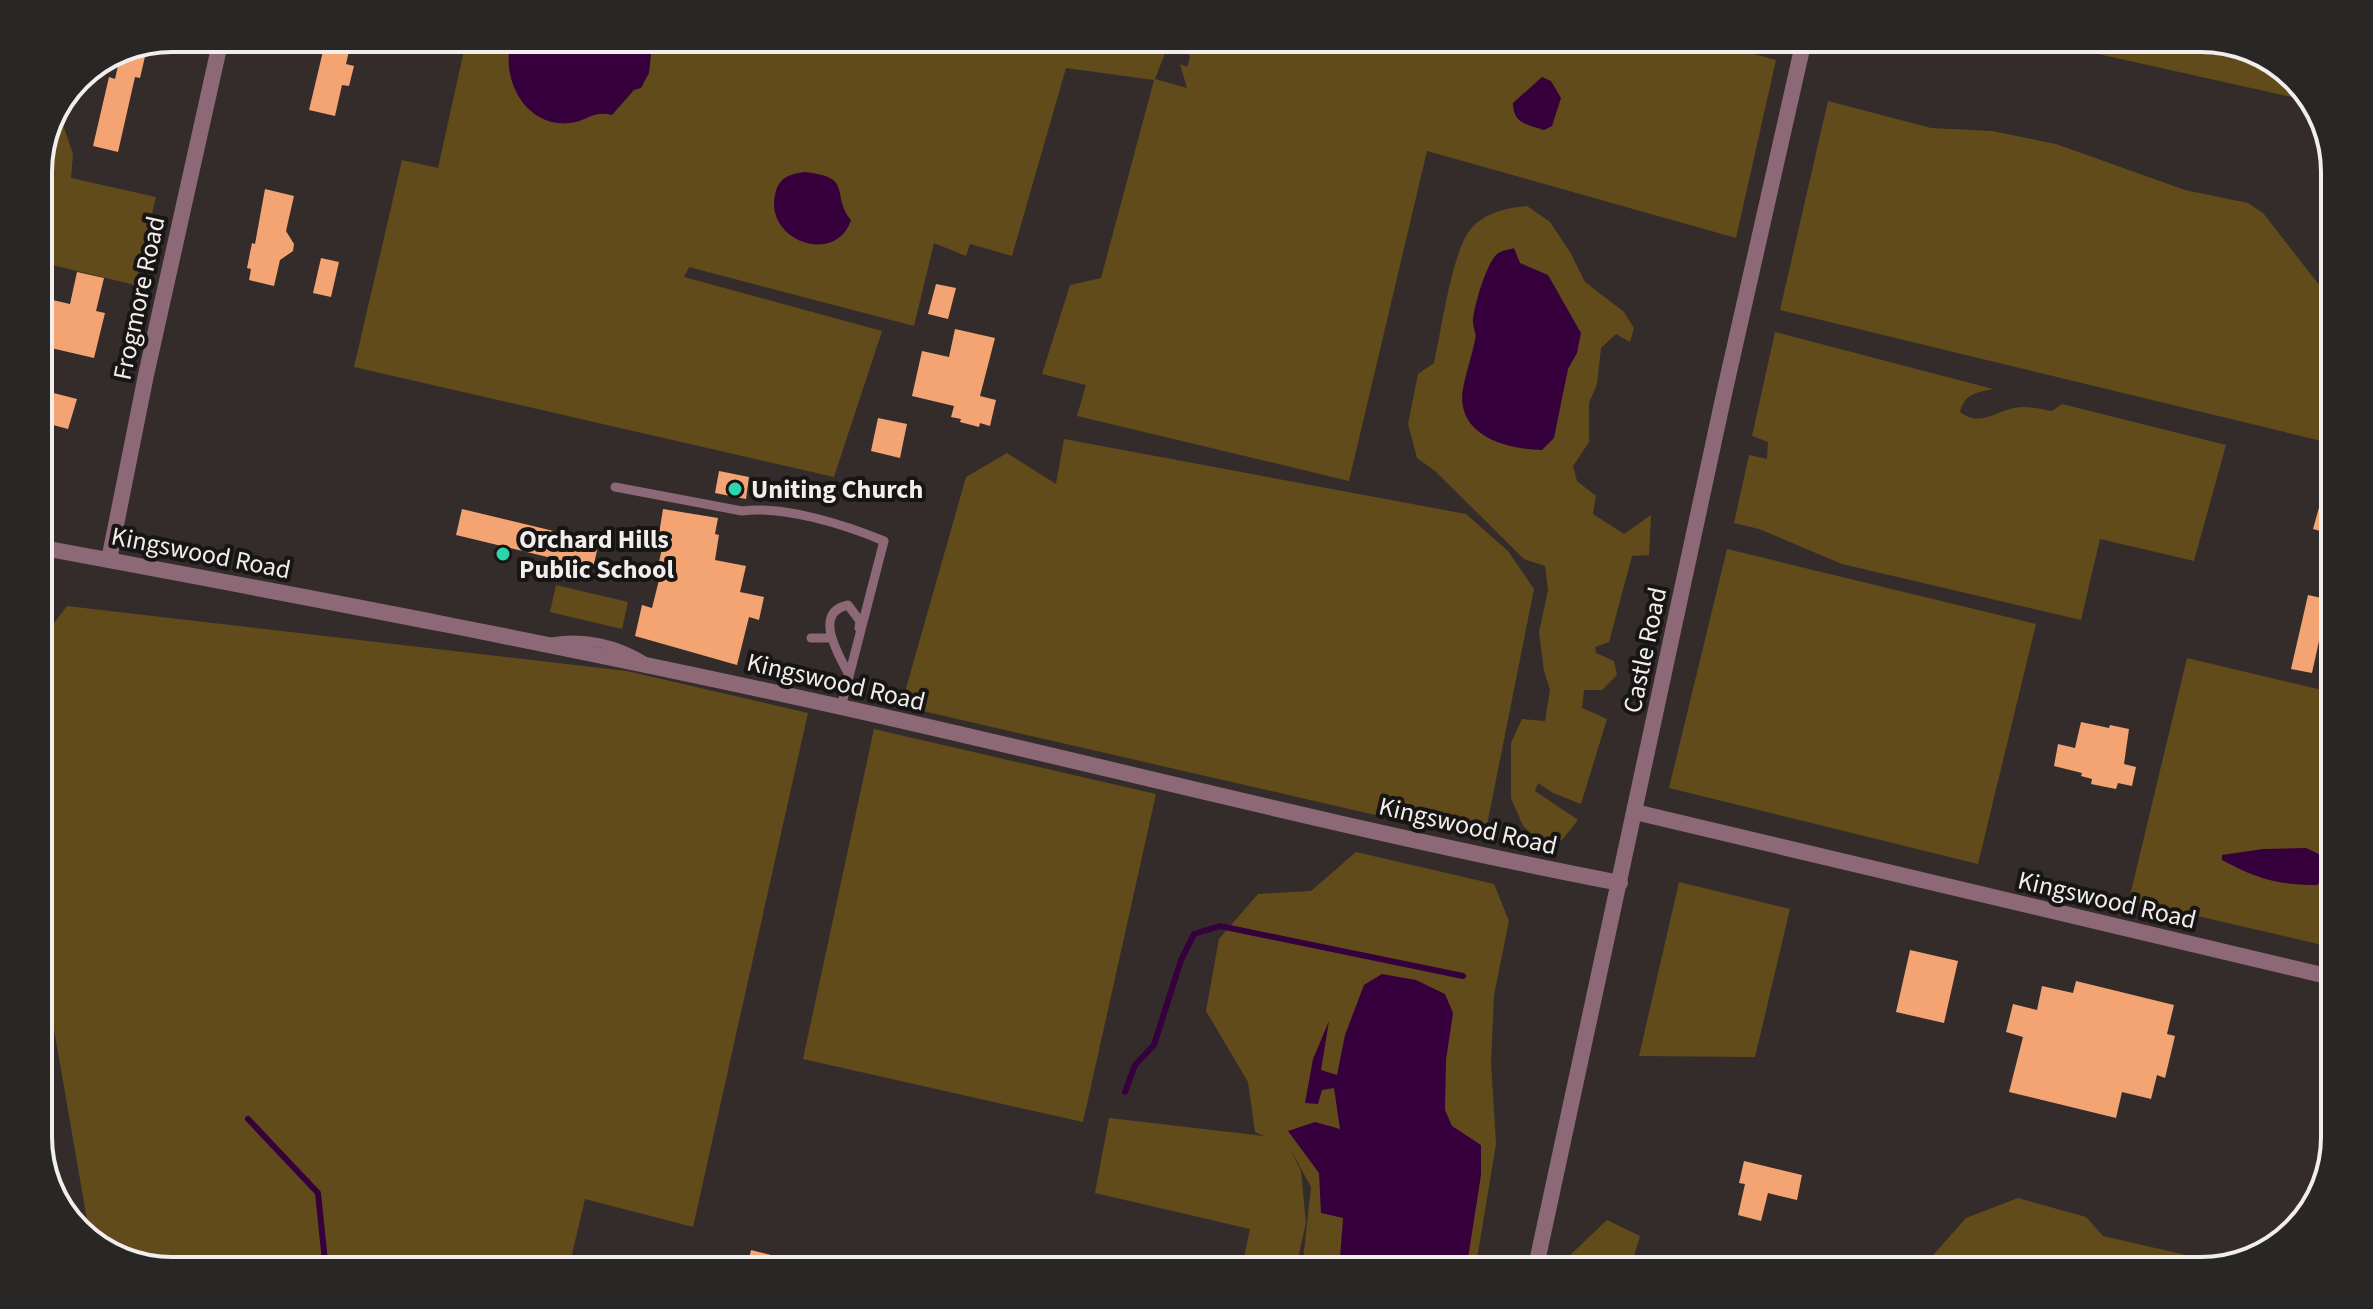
<svg xmlns="http://www.w3.org/2000/svg" width="2373" height="1309" font-family="'Source Sans 3',sans-serif">
<style>
.green{fill:#624b1a}
.water{fill:#35003b}
.lines{fill:none;stroke-linecap:round;stroke-linejoin:round}
.stream{stroke:#35003b;stroke-width:6}
.building{fill:#f3a472}
.service{stroke:#8d6877;stroke-width:9}
.minor{stroke:#8d6877;stroke-width:16}
.poi-dot{fill:#2cd5ab;stroke:#181515;stroke-width:3}
.labels{text-anchor:middle;dominant-baseline:central;stroke-width:8;stroke-linejoin:round;paint-order:stroke}
.street-label{font-size:26px;fill:#f2eeed;stroke:#181515}
.poi-label{font-size:26px;font-weight:bold;fill:#f2eeed;stroke:#181515;text-anchor:start}
.rim{fill:none;stroke:#f2eeed;stroke-width:4}
</style>
<rect width="100%" height="100%" fill="#332c2b"/>
<!-- green -->
<path class="green" d="M2201 38 2267 56 2314 102 2031 39Z
M1703 40 1776 60 1736 238 1427 151 1349 481 1077 416 1086 385 1042 374 1070 285 1101 278 1154 80 1066 68 1012 256 970 244 966 256 934 243 914 326 689 267 684 277 882 331 834 477 354 367 402 160 438 168 465 46 1169 43 1155 79 1187 88 1180 64 1187 67 1190 57 1186 43Z
M1828 101 1931 128 1992 131 2056 144 2185 190 2248 203 2263 213 2316 281 2335 302 2334 444 1780 310Z
M60 116 73 154 71 178 156 197 135 285 48 264 44 282 38 280V171L45 172 41 158Z
M1527 206 1550 222 1570 252 1585 282 1624 312 1634 328 1630 342 1616 334 1601 348 1597 384 1589 403V442L1573 466 1577 481 1596 496 1593 514 1624 534 1651 515 1649 555 1632 556 1609 642 1595 647 1596 653 1614 661 1617 675 1602 690H1584L1582 708 1607 719 1581 804 1553 793 1538 783 1535 791 1578 820 1562 840 1540 841 1523 826 1511 798V743L1522 719 1545 721 1550 690 1544 671 1539 632 1548 590 1545 566 1524 559 1435 471 1417 458 1408 424 1418 374 1434 363C1441 332 1452 252 1470 230 1483 213 1507 208 1527 206Z
M1775 332 1993 389C1976 393 1965 393 1960 412 1980 427 1994 412 2014 408 2026 405 2040 409 2052 411L2062 404 2226 445 2194 561 2100 539 2081 620 1842 564 1759 529 1734 523 1749 455 1767 459 1768 442 1752 436Z
M1064 439 1466 514 1508 551 1534 589 1484 840 901 706 966 477 1007 453 1056 484Z
M1727 549 2036 624 1978 864 1669 788Z
M556 585 628 602 622 629 550 612Z
M67 606 627 671 808 713 693 1227 585 1199 568 1271H173L106 1253 90 1237 38 937V644Z
M2187 658 2335 693V948L2129 900Z
M874 729 1156 794 1083 1122 803 1059Z
M1356 852 1494 884 1509 921 1494 995 1491 1062 1496 1144 1475 1271H1304L1303 1261 1311 1187 1288 1145 1301 1171 1306 1223 1295 1271H1241L1250 1229 1095 1193 1109 1118 1264 1136 1255 1132 1248 1082 1206 1011 1219 939 1258 894 1311 891Z
M1679 882 1790 909 1755 1057 1639 1056Z
M2018 1198 2086 1217 2103 1236 2225 1264 2201 1271H1919L1966 1218Z
M1607 1220 1640 1236 1631 1266 1633 1271H1560L1568 1257Z"/>
<!-- water -->
<path class="water" d="M652 45 649 73 641 88 634 90 612 115C593 110 587 121 570 123 528 128 502 83 510 46Z
M1542 77 1551 81 1561 98 1552 126 1544 130C1527 124 1513 124 1513 103Z
M804 172C855 177 830 194 851 220 836 267 761 240 776 191 780 177 791 174 804 172Z
M1514 248 1520 263 1548 275 1581 333 1577 353 1568 369 1554 438 1542 450C1504 449 1455 435 1463 388 1466 372 1472 356 1475 340 1477 333 1473 329 1473 322 1473 308 1487 262 1497 254 1502 250 1509 250 1514 248Z
M2306 848 2323 856 2329 872 2317 885C2278 885 2257 879 2222 860V855L2263 849Z
M1382 974 1416 980 1445 994 1453 1013 1446 1060 1445 1110 1452 1126 1481 1145V1175L1466 1271H1339L1343 1218 1321 1213 1319 1173 1288 1131 1315 1122 1340 1129 1334 1088 1322 1090 1318 1104 1305 1103 1313 1059 1329 1021 1321 1070 1337 1075 1345 1035 1364 985Z"/>
<g class="lines">
<!-- stream -->
<path class="stream" d="M1125 1092 1135 1065 1154 1045 1181 960 1194 934 1220 926 1463 976
M248 1119 318 1193 326 1271"/>
</g>
<!-- building -->
<path class="building" d="M324 47H350L346 64 354 66 349 86 342 85 335 116 309 110Z
M122 48H147L140 78 135 77 118 152 93 146 109 77 115 79Z
M265 189 294 196 286 231 294 244 293 251 280 260 274 286 249 280 251 269 247 268 252 243 255 244Z
M321 258 339 262 331 297 313 293Z
M77 272 104 278 96 311 105 313 94 358 38 345V320L44 298 70 304Z
M936 284 956 288 948 319 928 314Z
M955 329 995 338 980 396 996 400 990 426 980 423 979 427 960 422 961 419 951 417 954 406 912 396 922 351 949 357Z
M38 389 77 399 68 429 38 421Z
M878 418 907 424 900 458 871 451Z
M719 471 749 477 746 499 715 493Z
M2320 504 2335 508V535L2313 529Z
M462 509 599 542 593 568 456 535Z
M663 509 718 518 715 534 719 535 715 560 746 566 740 592 764 597 759 620 749 617 737 665 635 636 642 605 652 608 661 572 657 571 665 535 659 534Z
M2308 595 2335 601V645L2319 641 2312 673 2291 669Z
M2081 722 2109 728 2110 725 2129 729 2124 764 2136 767 2132 786 2118 783 2116 789 2091 784 2092 779 2081 776 2082 773 2054 766 2058 744 2075 748Z
M1910 950 1958 961 1944 1023 1896 1012Z
M2076 981 2174 1005 2167 1034 2175 1036 2165 1078 2157 1075 2151 1099 2122 1092 2116 1118 2009 1092 2023 1037 2006 1032 2013 1004 2037 1010 2042 986 2073 993Z
M1744 1161 1802 1175 1797 1200 1768 1193 1761 1221 1738 1215 1745 1184 1739 1183Z
M751 1250 811 1265 810 1271H746Z"/>
<g class="lines">
<!-- service -->
<path class="service" d="M615 487 742 511C783 505 846 525 884 541L841 707
M811 638H831
M552 642C584 636 617 644 645 661
M849 675C839 655 812 613 848 605L860 621 859 628"/>
<!-- minor -->
<path class="minor" d="M38 547C313 598 587 650 859 711 1113 768 1365 834 1620 883
M109 560 146 375 219 48
M1635 812 2335 978
M1535 1271 1726 385 1804 40"/>
</g>
<!-- markers -->
<g class="poi-dot">
<circle cx="735" cy="489" r="8"/>
<circle cx="503" cy="554" r="8"/>
</g>
<g class="labels">
<!-- street labels -->
<g class="street-label">
<text transform="translate(139 298) rotate(-78)">Frogmore Road</text>
<text transform="translate(201 553) rotate(11)">Kingswood Road</text>
<text transform="translate(1645 650) rotate(-78)">Castle Road</text>
<text transform="translate(836 682) rotate(13)">Kingswood Road</text>
<text transform="translate(1468 826) rotate(13)">Kingswood Road</text>
<text transform="translate(2107 900) rotate(13)">Kingswood Road</text>
</g>
<!-- poi labels -->
<g class="poi-label">
<text x="751" y="489">Uniting Church</text>
<text x="519" y="539">Orchard Hills<tspan x="519" dy="30">Public School</tspan></text>
</g>
</g>
<!-- crop -->
<path d="M0 0H2373V1309H0ZM172 52H2201A120 120 0 0 1 2321 172V1137A120 120 0 0 1 2201 1257H172A120 120 0 0 1 52 1137V172A120 120 0 0 1 172 52Z" fill="#292626" fill-rule="evenodd"/>
<path class="rim" d="M172 52H2201A120 120 0 0 1 2321 172V1137A120 120 0 0 1 2201 1257H172A120 120 0 0 1 52 1137V172A120 120 0 0 1 172 52Z"/>
</svg>
